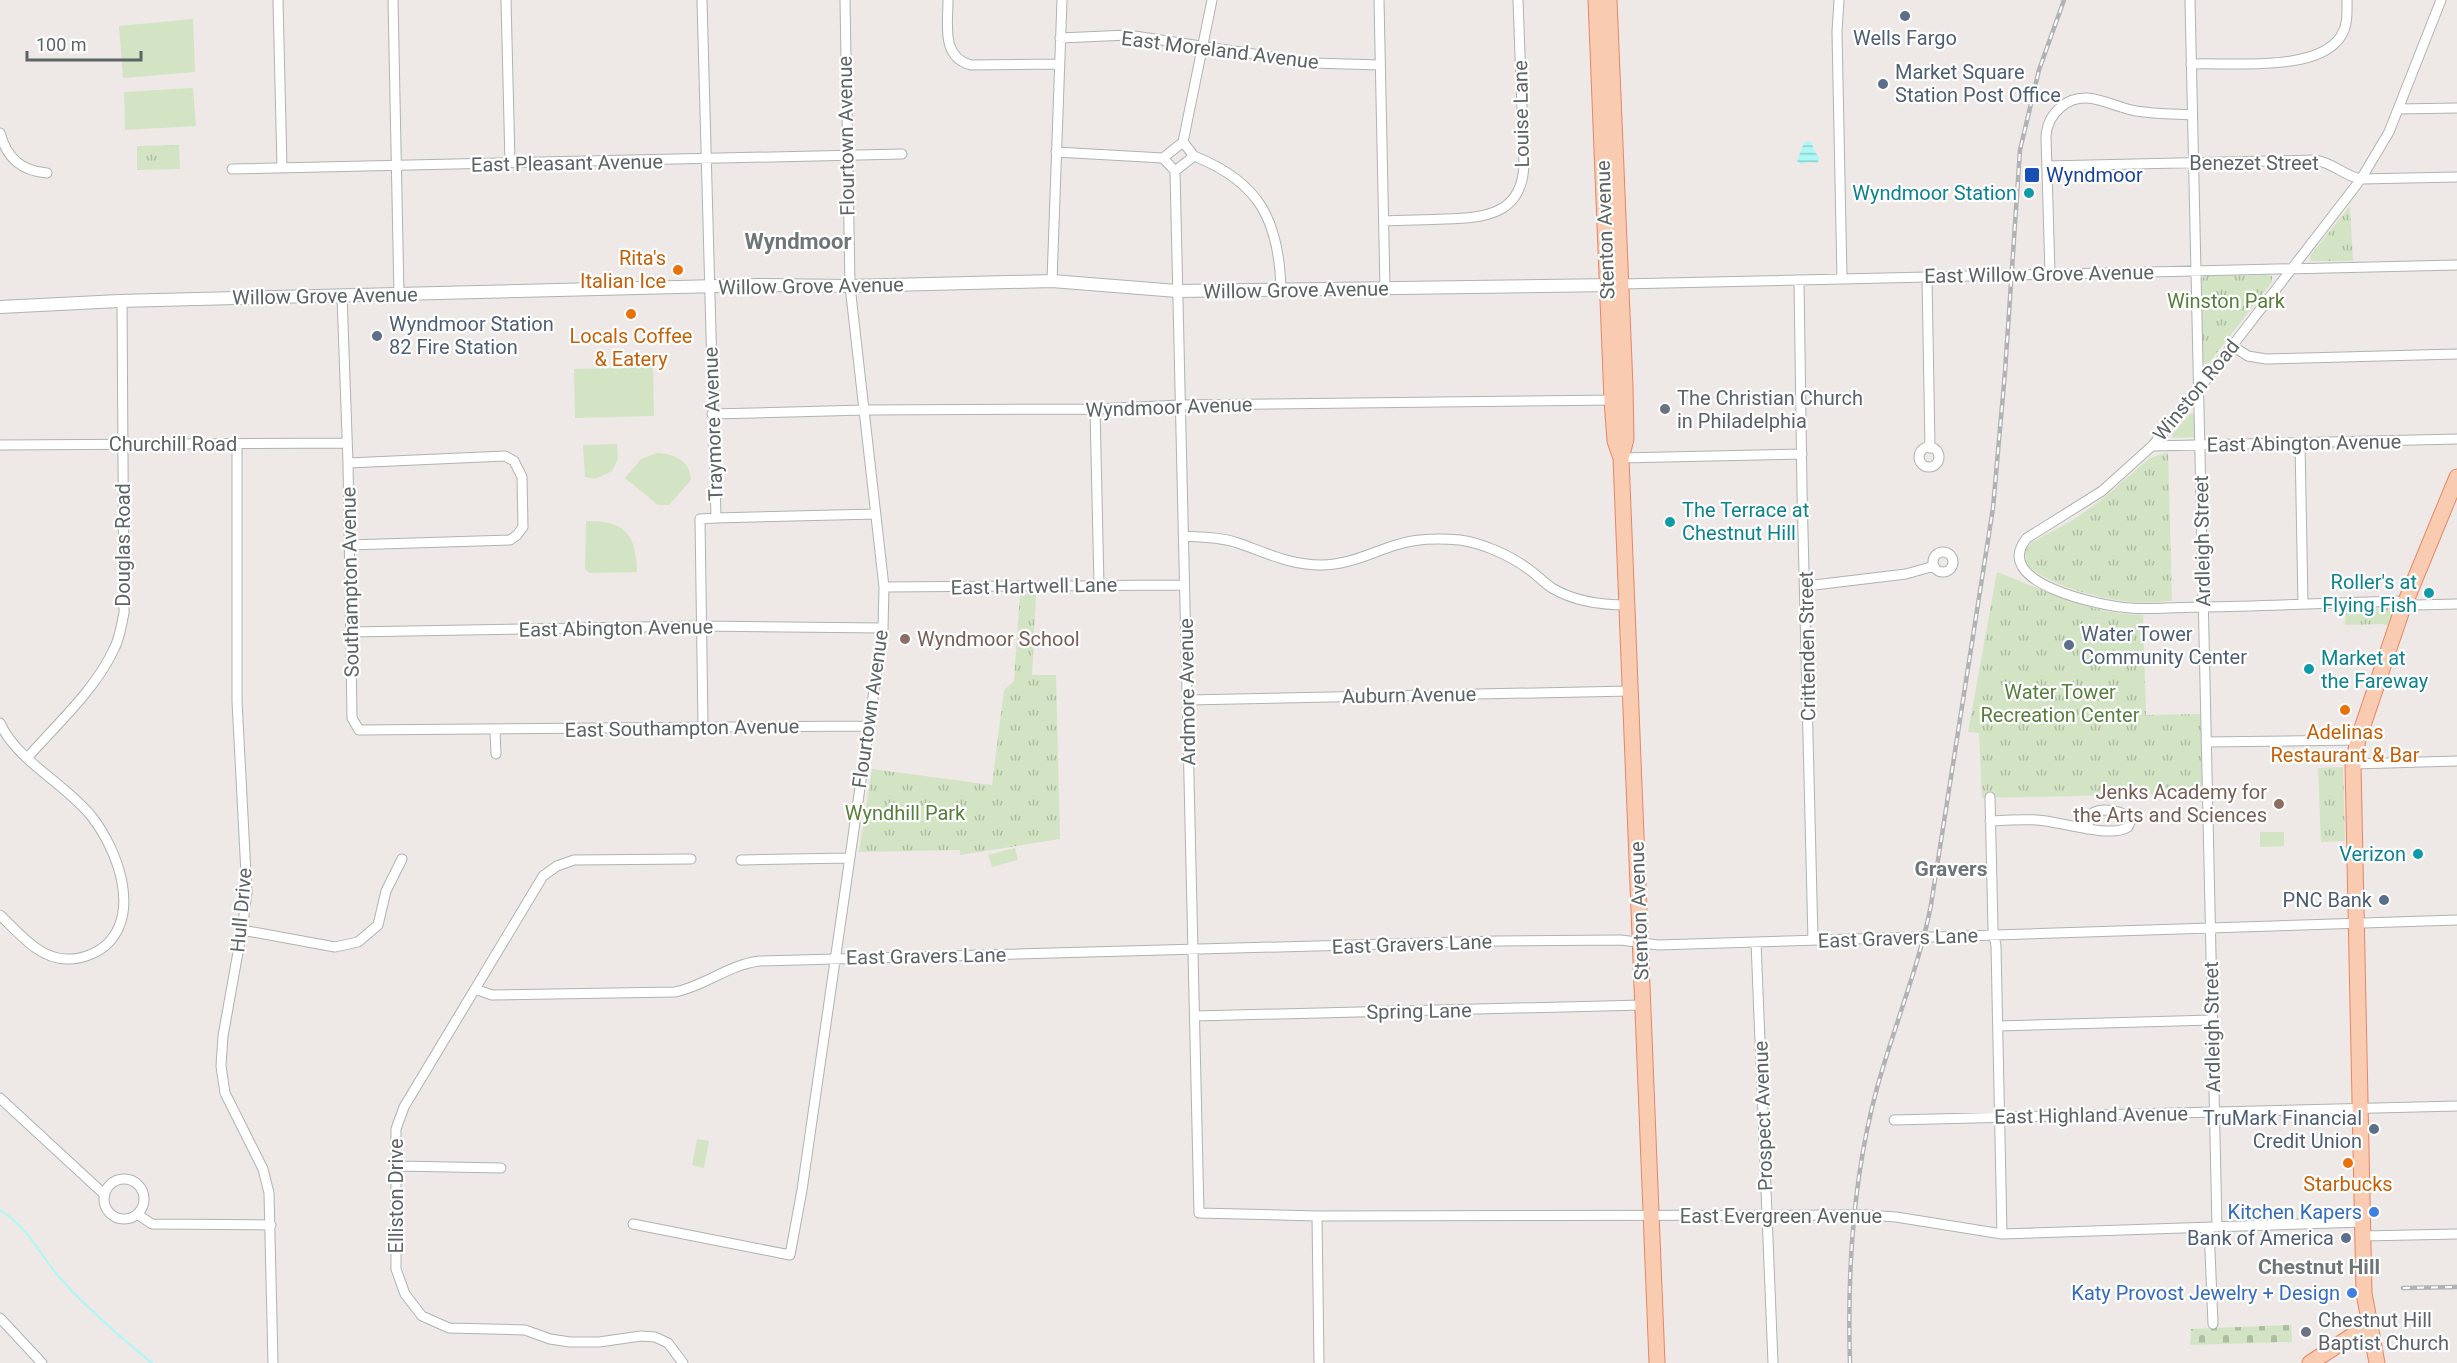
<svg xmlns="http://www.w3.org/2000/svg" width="2457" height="1363" font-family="Roboto,sans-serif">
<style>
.grass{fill:#d3e4c4}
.cemetery{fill:url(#cemetery-stones)}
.park{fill:url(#park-tufts)}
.water{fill:url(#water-rules)}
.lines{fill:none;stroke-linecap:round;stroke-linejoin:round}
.stream{stroke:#acf8f5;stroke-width:2}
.minor-casing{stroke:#aeb3b4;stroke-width:11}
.tertiary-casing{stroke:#aeb3b4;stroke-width:14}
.primary-casing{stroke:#e68667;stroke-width:17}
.minor{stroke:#fff;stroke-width:9}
.tertiary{stroke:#fff;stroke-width:12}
.primary{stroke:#f9cbb0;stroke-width:15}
.rail-casing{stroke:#b1b2b3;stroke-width:4.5}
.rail{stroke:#fff;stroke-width:2;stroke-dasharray:7;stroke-linecap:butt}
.minor-bridge-casing{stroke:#aeb3b4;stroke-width:11;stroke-linecap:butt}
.minor-bridge{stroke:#fff;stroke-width:9}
.service-dot{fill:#5c6f8a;stroke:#fff;stroke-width:2}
.transit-dot{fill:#1a4fb4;stroke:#fff;stroke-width:2}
.culture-dot{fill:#0f9aa8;stroke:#fff;stroke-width:2}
.food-dot{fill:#e8710a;stroke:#fff;stroke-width:2}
.worship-dot{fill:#6b7280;stroke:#fff;stroke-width:2}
.education-dot{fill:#8d6e63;stroke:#fff;stroke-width:2}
.shop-dot{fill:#3f7fe0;stroke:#fff;stroke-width:2}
.labels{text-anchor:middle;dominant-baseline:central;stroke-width:4.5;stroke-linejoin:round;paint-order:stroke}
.service-label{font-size:20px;fill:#4e5e75;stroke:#fff;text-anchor:start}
.street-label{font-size:20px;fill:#5d6465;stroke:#fff}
.transit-label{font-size:20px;fill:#164399;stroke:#fff;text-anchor:start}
.culture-label{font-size:20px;fill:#0d838f;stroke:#fff;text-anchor:end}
.food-label{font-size:20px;fill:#c56008;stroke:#fff}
.park-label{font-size:20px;fill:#577e3b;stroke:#fff}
.worship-label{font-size:20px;fill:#5b616d;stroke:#fff;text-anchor:start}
.education-label{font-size:20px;fill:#785e54;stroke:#fff;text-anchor:start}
.shop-label{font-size:20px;fill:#366cbe;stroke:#fff;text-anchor:end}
.neighbourhood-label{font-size:21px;font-weight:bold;fill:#6e7677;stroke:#fff}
.quarter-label{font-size:22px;font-weight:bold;fill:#6e7677;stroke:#fff}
</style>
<defs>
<pattern id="cemetery-stones" width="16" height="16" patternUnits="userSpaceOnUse" patternTransform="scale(1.5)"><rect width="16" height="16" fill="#d3e4c4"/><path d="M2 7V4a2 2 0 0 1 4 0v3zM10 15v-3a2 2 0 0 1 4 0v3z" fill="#aebca3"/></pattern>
<pattern id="park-tufts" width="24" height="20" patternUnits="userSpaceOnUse" patternTransform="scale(1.5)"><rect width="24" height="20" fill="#d3e4c4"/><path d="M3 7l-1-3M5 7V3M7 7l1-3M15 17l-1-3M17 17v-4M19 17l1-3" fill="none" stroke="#aebca3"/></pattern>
<pattern id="water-rules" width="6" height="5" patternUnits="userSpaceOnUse" patternTransform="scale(1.5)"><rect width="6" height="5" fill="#acf8f5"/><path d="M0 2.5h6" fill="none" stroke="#8fccca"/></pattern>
</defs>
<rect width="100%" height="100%" fill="#eee8e6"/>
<!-- grass -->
<path class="grass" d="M193 19 195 72 123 78 119 26Z
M193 88 196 126 125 130 124 92Z
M653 367 654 416 575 418 574 369Z
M617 444 618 459 612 471 595 479 585 477 583 445Z
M657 453C674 453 691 462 691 480L669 505H658L625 478 641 459Z
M586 521C625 521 636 533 637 572L589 573 585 569Z
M2260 832H2284V846L2260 847Z
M1015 848 1018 860 992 867 988 855Z
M697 1139 709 1141 704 1168 692 1165Z"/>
<!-- cemetery -->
<path class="cemetery" d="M2291 1325 2292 1342 2190 1345 2191 1329Z"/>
<!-- park -->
<path class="park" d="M179 145 180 169 137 170V146Z
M2350 206 2353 261H2311L2310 256Z
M2266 275 2272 276V282L2209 363 2205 364 2202 360 2201 279 2205 276Z
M2191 413 2195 415V437L2173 438 2172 434Z
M2168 452 2172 601C2156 602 2140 604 2125 601 2097 598 2046 584 2026 564L2025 552 2031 543 2073 520 2100 501 2150 458Z
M1997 572C2044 590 2092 615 2143 615L2146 715 2201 714 2203 791 2163 792 2162 794 1982 798 1979 733 1968 732Z
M1036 593 1032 675H1056L1060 839 960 855V850L859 852 872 769 992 785 1004 690 1014 681 1020 594Z
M2391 606 2395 609 2389 626 2382 624 2345 625 2346 607Z
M2343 767 2345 841 2321 842 2318 768Z"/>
<!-- water -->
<path class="water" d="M1808 141 1812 143 1814 151 1819 157 1818 163 1809 162 1801 164 1797 161 1804 143Z"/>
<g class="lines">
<!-- stream -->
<path class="stream" d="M0 1210C32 1231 37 1252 60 1278 88 1309 120 1337 152 1363"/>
<!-- minor casing -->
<g class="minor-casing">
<path id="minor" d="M278 0 282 168
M393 0 399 295
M506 0 510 163
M702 0 716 518 700 519 703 726
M948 0C948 25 941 57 971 65L1058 64
M1379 0 1385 289
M1839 0 1837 32 1842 279
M2190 0 2217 1227
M2441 0 2389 132 2361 179 2199 389 2152 446 2102 491 2027 538C1989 583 2101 606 2130 608 2154 610 2179 607 2203 607 2268 606 2331 603 2396 601L2415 605 2457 604
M1060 38 1128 35 1313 63 1380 65
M2191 64C2230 62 2318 73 2341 36 2348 25 2347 13 2347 0
M2398 109 2457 108
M0 133C7 158 21 171 47 173
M1183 142 1212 0
M1183 142 1194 156 1175 171 1163 158Z
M1056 152 1163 158
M1194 156C1260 182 1279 221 1281 289
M2047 166 2315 160C2334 163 2344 176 2361 179L2457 177
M232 169 902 154
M1175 171 1199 1213 1317 1216 1847 1215
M1384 221C1404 220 1424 220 1445 219 1486 218 1523 214 1524 163L1518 0
M2050 274 2046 136C2047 124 2051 115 2061 107 2084 87 2109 106 2136 111 2155 114 2174 114 2192 115
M1927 277 1930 448
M1799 280 1802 491 1813 940
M1052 281 1062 0
M1621 284 2457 265
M342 296 348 463 352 718 359 730 869 726
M2232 346 2248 356 2266 359 2457 354
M1095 409 1099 585
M712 414 865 410 1095 409 1180 405 1617 400
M2300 443 2303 604
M0 445 346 443
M237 445V701L247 893 242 930 223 1036 221 1066 225 1093 263 1169 269 1193 273 1363
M2152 446 2457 439
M1919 457a10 10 0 1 1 20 0a10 10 0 1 1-20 0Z
M1621 458 1802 454
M348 463 505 456 514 461 522 477 523 527 517 535 510 540 349 545
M716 518 876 514
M1184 536C1201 537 1221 537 1238 543 1267 553 1290 565 1321 565 1349 565 1370 553 1396 545 1416 538 1439 538 1460 540 1482 543 1509 555 1527 568 1536 574 1543 582 1552 588 1575 602 1601 605 1627 605
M1933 562a10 10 0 1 1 20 0a10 10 0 1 1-20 0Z
M1806 586 1906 574 1934 566
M884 587 1184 585
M350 632 701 626 883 628
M1188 700 1630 691
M0 723C17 761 66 784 92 817 117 849 142 913 105 946 95 954 79 960 67 959 39 959 19 933 0 915
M495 730 496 754
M2206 742 2358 740
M28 757C57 724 95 690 114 649 120 638 121 626 124 613L122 301
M2353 764 2457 761
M1990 797 1993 929 1996 946 2002 1234
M1990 821C2006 820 2021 819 2037 820 2059 821 2110 839 2128 827L2131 820C2124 810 2101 807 2091 814L2087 829
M741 860 849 858
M242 930 335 947 358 942 378 925 386 891 402 859
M1935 937 2457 920
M1756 942 1773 1363
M475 989 492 995 675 992C705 986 728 965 759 961L1498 941 1621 940 1658 945 1918 937
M1195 1016 1643 1005
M1998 1026 2212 1020
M0 1098 105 1195
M1894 1120 2457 1106
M397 1166 501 1168
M104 1199a20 20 0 1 1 40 0a20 20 0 1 1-40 0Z
M137 1214 152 1224 271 1225
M1867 1215 1896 1217 2002 1234 2362 1222
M1317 1216 1319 1363
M633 1224 790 1255 802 1190 883 628 884 587 850 286 845 0
M2209 1227 2213 1324
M2363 1236 2457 1234
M0 1318 42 1363
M683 1363 668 1343 655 1337 641 1336 599 1342H570L550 1339 525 1330 449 1328 422 1316 405 1294 396 1269V1129L404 1107 543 876 557 866 574 860 691 859"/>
</g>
<!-- tertiary casing -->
<g class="tertiary-casing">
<path id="tertiary" d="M0 307 119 301 758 285 850 286 1052 281 1177 291 1615 285"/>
</g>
<!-- primary casing -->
<g class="primary-casing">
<path id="primary" d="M1596 0 1612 400 1615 441 1621 458
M1609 0 1625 386 1626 439 1621 458 1657 1363
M2310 1363 2369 1325
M2377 1363 2364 1293 2353 764 2358 740 2401 613 2457 477"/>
</g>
<!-- minor -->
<use href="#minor" class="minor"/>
<!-- tertiary -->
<use href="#tertiary" class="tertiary"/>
<!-- primary -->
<use href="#primary" class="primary"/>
<!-- rail casing -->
<g class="rail-casing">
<path id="rail" d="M2403 1288 2457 1287
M1850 1363C1847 1271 1853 1177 1877 1088 1894 1026 1919 967 1931 905L1993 508 2005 372 2020 150 2039 70 2064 0"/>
</g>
<!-- rail -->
<use href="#rail" class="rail"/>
<!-- minor-bridge casing -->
<g class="minor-bridge-casing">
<path id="minor-bridge" d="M1918 937H1935
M1847 1215H1867"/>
</g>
<!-- minor-bridge -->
<use href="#minor-bridge" class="minor-bridge"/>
</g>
<!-- markers -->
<g class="service-dot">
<circle cx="1905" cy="16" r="6"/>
<circle cx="1883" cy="84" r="6"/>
<circle cx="377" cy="336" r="6"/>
<circle cx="2069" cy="645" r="6"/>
<circle cx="2384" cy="900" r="6"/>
<circle cx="2374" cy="1129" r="6"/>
<circle cx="2346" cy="1238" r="6"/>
</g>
<rect class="transit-dot" x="2024" y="167" width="16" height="16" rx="3"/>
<g class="culture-dot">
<circle cx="2029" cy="193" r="6"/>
<circle cx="1670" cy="522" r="6"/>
<circle cx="2429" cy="593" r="6"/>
<circle cx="2309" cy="669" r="6"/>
<circle cx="2418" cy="854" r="6"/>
</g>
<g class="food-dot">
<circle cx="678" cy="270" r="6"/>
<circle cx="631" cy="314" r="6"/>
<circle cx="2345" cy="710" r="6"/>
<circle cx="2348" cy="1163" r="6"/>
</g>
<g class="worship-dot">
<circle cx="1665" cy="409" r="6"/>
<circle cx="2306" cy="1332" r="6"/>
</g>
<g class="education-dot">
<circle cx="905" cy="639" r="6"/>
<circle cx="2279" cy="804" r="6"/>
</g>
<g class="shop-dot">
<circle cx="2374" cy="1212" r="6"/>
<circle cx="2352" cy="1293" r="6"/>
</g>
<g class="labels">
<!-- service labels -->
<g class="service-label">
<text x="1905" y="38" text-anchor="middle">Wells Fargo</text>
<text x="1895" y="72">Market Square<tspan x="1895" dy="23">Station Post Office</tspan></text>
<text x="389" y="324">Wyndmoor Station<tspan x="389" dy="23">82 Fire Station</tspan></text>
<text x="2081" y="634">Water Tower<tspan x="2081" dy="23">Community Center</tspan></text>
<text x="2372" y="900" text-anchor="end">PNC Bank</text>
<text x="2362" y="1118" text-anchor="end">TruMark Financial<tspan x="2362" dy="23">Credit Union</tspan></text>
<text x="2334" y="1238" text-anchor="end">Bank of America</text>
</g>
<!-- street labels -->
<g class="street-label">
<text transform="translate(1220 50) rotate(7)">East Moreland Avenue</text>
<text transform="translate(1521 114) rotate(-91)">Louise Lane</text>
<text transform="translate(846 136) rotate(-91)">Flourtown Avenue</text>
<text transform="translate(567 163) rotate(-1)">East Pleasant Avenue</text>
<text x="2254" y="163">Benezet Street</text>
<text transform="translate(1605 230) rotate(-92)">Stenton Avenue</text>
<text transform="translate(2039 274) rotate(-1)">East Willow Grove Avenue</text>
<text transform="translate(811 286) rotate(-1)">Willow Grove Avenue</text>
<text transform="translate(1296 290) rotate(-1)">Willow Grove Avenue</text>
<text transform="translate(325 296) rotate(-1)">Willow Grove Avenue</text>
<text transform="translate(2196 390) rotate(-51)">Winston Road</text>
<text transform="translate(1169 407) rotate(-2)">Wyndmoor Avenue</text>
<text transform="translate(713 424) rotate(-92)">Traymore Avenue</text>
<text transform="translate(2304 443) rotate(-1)">East Abington Avenue</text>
<text x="173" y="444">Churchill Road</text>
<text transform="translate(2202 541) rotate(-91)">Ardleigh Street</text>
<text transform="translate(123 545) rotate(-90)">Douglas Road</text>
<text transform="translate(350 582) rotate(-91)">Southampton Avenue</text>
<text transform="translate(1034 586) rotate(-1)">East Hartwell Lane</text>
<text transform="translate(616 628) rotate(-1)">East Abington Avenue</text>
<text transform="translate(1807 646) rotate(-91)">Crittenden Street</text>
<text transform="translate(1187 692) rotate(-91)">Ardmore Avenue</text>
<text transform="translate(1409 695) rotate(-1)">Auburn Avenue</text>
<text transform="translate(870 709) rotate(-82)">Flourtown Avenue</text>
<text transform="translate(682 728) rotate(-1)">East Southampton Avenue</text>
<text transform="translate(241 910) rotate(-85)">Hull Drive</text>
<text transform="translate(1639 911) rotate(-92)">Stenton Avenue</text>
<text transform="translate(1898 938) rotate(-2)">East Gravers Lane</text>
<text transform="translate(1412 944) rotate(-2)">East Gravers Lane</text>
<text transform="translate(926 956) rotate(-1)">East Gravers Lane</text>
<text transform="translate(1419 1011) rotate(-1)">Spring Lane</text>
<text transform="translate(2212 1027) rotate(-91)">Ardleigh Street</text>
<text transform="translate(2091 1115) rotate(-1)">East Highland Avenue</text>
<text transform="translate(1763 1116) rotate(-92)">Prospect Avenue</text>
<text transform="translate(396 1196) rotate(-90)">Elliston Drive</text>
<text x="1781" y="1216">East Evergreen Avenue</text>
</g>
<!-- transit labels -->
<g class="transit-label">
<text x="2046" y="175">Wyndmoor</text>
</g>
<!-- culture labels -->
<g class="culture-label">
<text x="2017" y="193">Wyndmoor Station</text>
<text x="1682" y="510" text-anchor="start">The Terrace at<tspan x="1682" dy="23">Chestnut Hill</tspan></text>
<text x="2417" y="582">Roller's at<tspan x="2417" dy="23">Flying Fish</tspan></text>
<text x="2321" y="658" text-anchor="start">Market at<tspan x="2321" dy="23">the Fareway</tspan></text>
<text x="2406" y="854">Verizon</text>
</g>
<!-- food labels -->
<g class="food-label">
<text x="666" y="258" text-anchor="end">Rita's<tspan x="666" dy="23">Italian Ice</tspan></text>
<text x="631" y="336">Locals Coffee<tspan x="631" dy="23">&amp; Eatery</tspan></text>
<text x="2345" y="732">Adelinas<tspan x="2345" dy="23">Restaurant &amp; Bar</tspan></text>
<text x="2348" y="1184">Starbucks</text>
</g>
<!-- park labels -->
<g class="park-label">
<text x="2226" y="301">Winston Park</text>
<text x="2060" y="692">Water Tower<tspan x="2060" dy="23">Recreation Center</tspan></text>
<text x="905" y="813">Wyndhill Park</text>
</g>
<!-- worship labels -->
<g class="worship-label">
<text x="1677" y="398">The Christian Church<tspan x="1677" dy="23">in Philadelphia</tspan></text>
<text x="2318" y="1320">Chestnut Hill<tspan x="2318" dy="23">Baptist Church</tspan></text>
</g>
<!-- education labels -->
<g class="education-label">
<text x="917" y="639">Wyndmoor School</text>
<text x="2267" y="792" text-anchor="end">Jenks Academy for<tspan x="2267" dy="23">the Arts and Sciences</tspan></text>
</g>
<!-- shop labels -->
<g class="shop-label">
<text x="2362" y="1212">Kitchen Kapers</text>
<text x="2340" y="1293">Katy Provost Jewelry + Design</text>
</g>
<!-- neighbourhood labels -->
<g class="neighbourhood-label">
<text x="1951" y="869">Gravers</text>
<text x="2319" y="1267">Chestnut Hill</text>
</g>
<!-- quarter labels -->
<g class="quarter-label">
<text x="798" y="241">Wyndmoor</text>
</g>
</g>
<!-- scale -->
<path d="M27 51v9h114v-9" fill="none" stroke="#5d6465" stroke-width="3"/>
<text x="36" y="51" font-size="18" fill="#5d6465" stroke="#ffffff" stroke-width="4.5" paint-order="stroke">100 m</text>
</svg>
